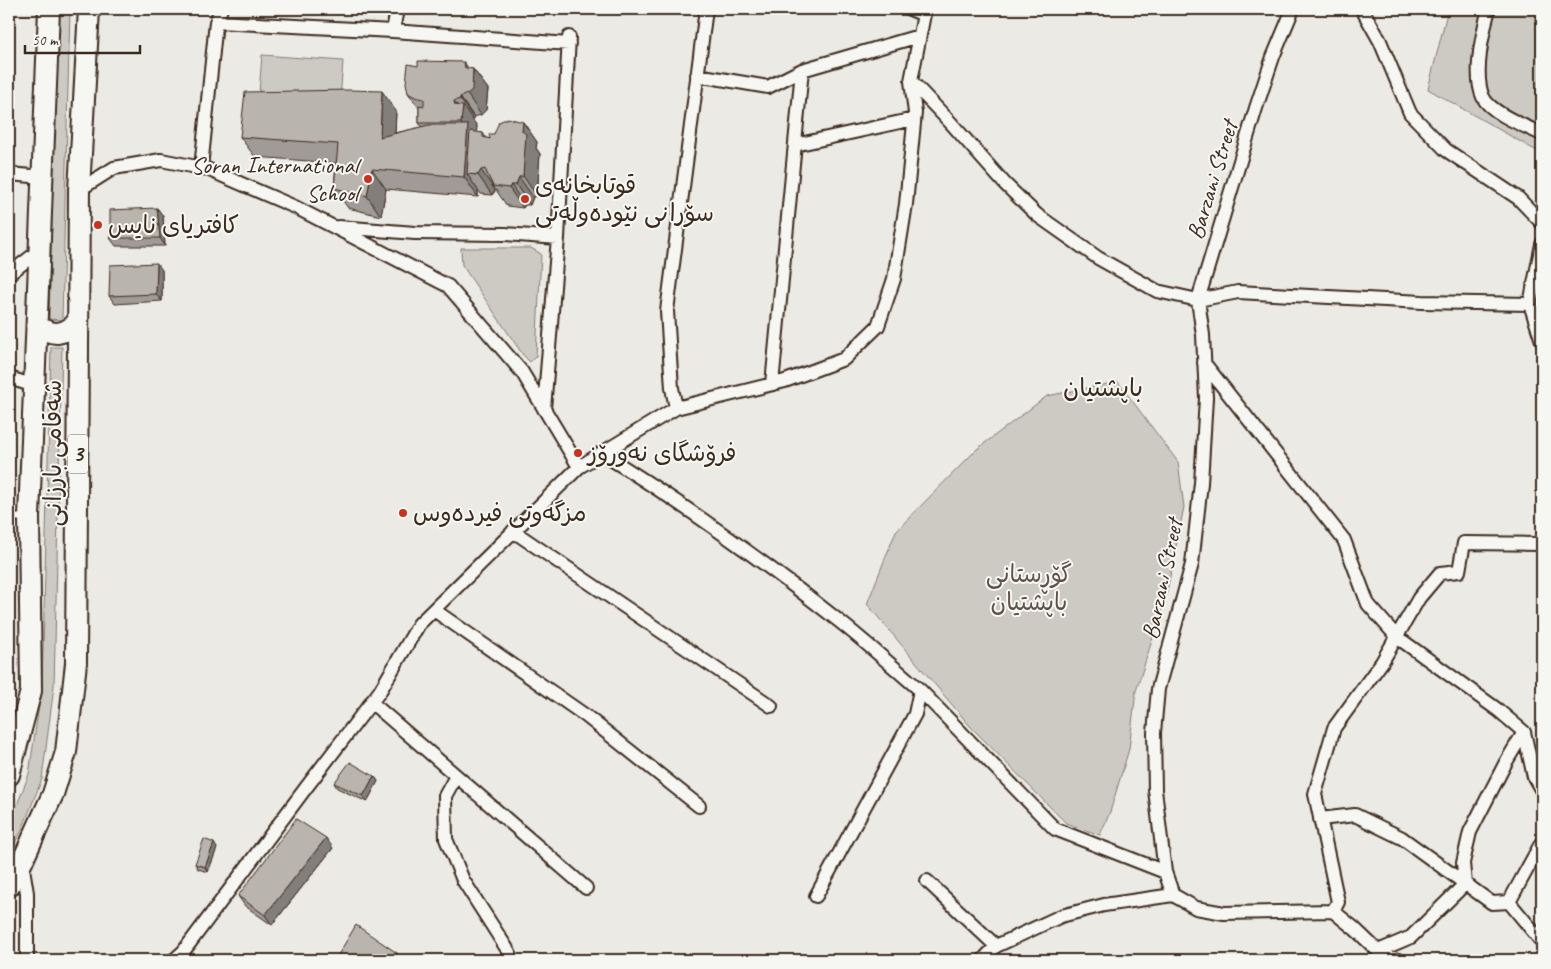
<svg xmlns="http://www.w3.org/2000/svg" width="1551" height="969" font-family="Caveat,'Playpen Sans Arabic',sans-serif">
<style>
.green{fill:#cdcac4;stroke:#847a71}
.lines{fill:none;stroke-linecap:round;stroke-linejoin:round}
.service-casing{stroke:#3b2a1e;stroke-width:10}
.minor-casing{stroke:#3b2a1e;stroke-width:16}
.trunk-casing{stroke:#3b2a1e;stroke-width:24}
.service{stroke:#f6f6f2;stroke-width:6}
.minor{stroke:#f6f6f2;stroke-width:12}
.trunk{stroke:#f6f6f2;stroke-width:20}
.wall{fill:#a09b96;stroke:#3b2a1e}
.shaded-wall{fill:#827e7a;stroke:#3b2a1e}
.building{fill:#bab4ae;stroke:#3b2a1e}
.poi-dot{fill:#c8321e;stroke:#f6f6f2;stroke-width:2}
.labels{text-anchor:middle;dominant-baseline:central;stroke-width:4;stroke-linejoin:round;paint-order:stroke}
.shield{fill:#f6f6f2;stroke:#73675e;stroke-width:1}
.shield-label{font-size:22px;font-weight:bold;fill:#3b2a1e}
.poi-label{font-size:24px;fill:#3b2a1e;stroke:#f6f6f2;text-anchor:start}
.street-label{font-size:24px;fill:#3b2a1e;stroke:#f6f6f2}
.park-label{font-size:24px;fill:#605248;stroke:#f6f6f2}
.neighbourhood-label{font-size:25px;fill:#3b2a1e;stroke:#f6f6f2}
</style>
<rect width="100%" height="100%" fill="#ebeae5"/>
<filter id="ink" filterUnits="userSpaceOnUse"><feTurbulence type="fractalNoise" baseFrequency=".02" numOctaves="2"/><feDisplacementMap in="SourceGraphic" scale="10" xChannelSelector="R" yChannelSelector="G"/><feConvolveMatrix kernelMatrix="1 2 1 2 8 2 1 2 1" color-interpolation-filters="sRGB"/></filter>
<g filter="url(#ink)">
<!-- green -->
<path class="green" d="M58 9H70L62 320 49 319Z
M1448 9H1542V154L1428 89Z
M262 55 343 61 339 113 258 106Z
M461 248H531L541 254 536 356 530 362 523 355 462 265Z
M51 347H62L54 686 42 779 21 832 9 853V826L29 774 42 685Z
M1118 382 1178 462 1184 507 1166 596 1136 691 1129 749 1110 812 1100 835 1066 823 970 726 867 604 896 531 977 449 1047 396Z"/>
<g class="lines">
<!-- service casing -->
<g class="service-casing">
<path id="service" d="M9 518 27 517"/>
</g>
<!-- minor casing -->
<g class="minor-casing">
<path id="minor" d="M910 9 922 14
M1293 9 1273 57 1256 108 1198 300 1203 335 1206 398 1201 483 1192 564 1158 689 1154 733 1155 790 1165 872 1173 895 1196 908 1224 913 1333 911 1355 929 1378 951 1398 960
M1362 9 1380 41 1410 113 1446 150 1518 198 1542 223
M1489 9C1483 31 1473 75 1483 97 1490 113 1527 127 1542 134
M216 22 393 31 569 44
M393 31 397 9
M697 75 768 87 802 70 919 36
M911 81 951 123 1005 184 1037 215 1098 258 1157 291 1198 300 1238 292 1422 302 1530 304
M795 145 914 119
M201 168 216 22 221 9
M9 174 43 177
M79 190 114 168 161 160 207 169 295 207 448 286 522 372 579 467
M339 227 415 233 505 234 558 238
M1542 244 1530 304 1542 341
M9 274 40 250
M1204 363 1344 540 1368 604 1397 637 1498 710 1524 732 1534 777 1542 791
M9 378 35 386
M772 384 802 70
M676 408 672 388 667 311 706 9
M544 409 558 238 569 37
M601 453C684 504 763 561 839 621 867 643 893 667 920 690L915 714 816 896
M513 531 771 706
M434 610 586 716 699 806
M920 690 1055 829 1165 872
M371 702 586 888
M456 776 445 796 446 839 463 880 509 952 510 960
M1320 819 1355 815 1402 838 1492 903 1509 902
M1542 842 1509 902 1542 942
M22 862 27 893V960
M927 881 996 946
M1333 911 1338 902 1315 794 1334 728 1382 662 1419 598 1440 573 1459 571 1464 543 1542 544
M1378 951 1411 937 1465 884 1463 863 1470 832 1506 762 1524 732
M174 960 183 952 305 789 380 691 419 624 579 467 676 408 785 381 844 359 878 326 894 279 906 204 915 113 911 81 925 9
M983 960 996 946 1061 916 1104 905 1173 895"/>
</g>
<!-- trunk casing -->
<g class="trunk-casing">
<path id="trunk" d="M37 325C52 337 66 335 78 321
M9 775 31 691 29 517 49 9
M9 886 22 862 41 820 53 794 66 752 76 663 79 190 89 9"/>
</g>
<!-- service -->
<use href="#service" class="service"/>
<!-- minor -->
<use href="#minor" class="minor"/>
<!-- trunk -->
<use href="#trunk" class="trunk"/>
</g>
<!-- wall -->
<path class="wall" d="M418 66 473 69 488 89 486 110 481 115 474 117V119L472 120 477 126 476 132 483 133 486 138 490 139 494 134 523 122 537 142 536 148 540 154 537 196 533 197 530 205H525L523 208 507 206 496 190 492 195 481 194 478 190V197L386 189 381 216 348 208 334 188 336 163 255 157 240 137 396 111 395 133 422 127 419 123V108L408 93Z
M157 208 163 216 165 246H116L110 238Z
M162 270V301L115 304 109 296Z
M374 776 378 781 367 802 337 788 334 783Z
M217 848 208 872 198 869 195 864Z
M333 848 272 925 245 906 238 896Z"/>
<!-- shaded-wall -->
<path class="shaded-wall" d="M464 62 473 75V69L488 89 486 110 481 115 467 94 465 68Z
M382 91 396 111 394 157 380 137Z
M460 97 474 117V119L460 99Z
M454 101 462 113 463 106 477 126 476 136 481 170 495 190 492 195 478 175 467 174 478 190V197L464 177 467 132 461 123Z
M523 122 537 142 536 148 540 154 537 196 523 176 522 131Z
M372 169 386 189 381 216 367 196Z
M519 177 533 197 530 205 516 185Z
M511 185 525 205 523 208 509 188Z
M157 208 163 216 165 246 160 238Z
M157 263 162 270V301L156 294Z
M374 776 378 781 367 802 363 796Z
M326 838 333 848 272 925 265 915Z
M214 843 217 848 208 872 205 867Z
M397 953 402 960H391Z"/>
<!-- building -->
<path class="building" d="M418 61 464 62 465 68 473 69 472 90 467 94 460 97V99L454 101 455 105 463 106 461 123H419V105L424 106V99L415 97 408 93 406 83 408 64 418 66Z
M350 90 382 91 380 137 429 125H468L464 177 372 169 367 196 334 188 338 144 240 137 245 92Z
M508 118 523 122 522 131 526 134 523 176 519 177 516 185H511L509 188 493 186 485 169 481 170 478 175 467 174 470 131 483 133V137L490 139 489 134H494L499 122Z
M157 208 160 238H110V210Z
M157 263 156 294 109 296 110 265Z
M350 762 374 776 363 796 334 783Z
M296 819 326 838 265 915 238 896Z
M204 839 214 843 205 867 195 864Z
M356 925 397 953 391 960H335Z"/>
</g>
<!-- markers -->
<g class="poi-dot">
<circle cx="368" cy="179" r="5"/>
<circle cx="525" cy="199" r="5"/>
<circle cx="98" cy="225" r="5"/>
<circle cx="578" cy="453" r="5"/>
<circle cx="403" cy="513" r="5"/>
</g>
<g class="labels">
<!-- shield labels -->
<rect class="shield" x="68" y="434.5" width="20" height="39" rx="4"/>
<g class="shield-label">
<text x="78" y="454">3</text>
</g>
<!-- poi labels -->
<g class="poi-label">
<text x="358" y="165" text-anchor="end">Soran International<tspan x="358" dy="28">School</tspan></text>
<text x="535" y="185">قوتابخانەی<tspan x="535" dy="28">سۆرانی نێودەوڵەتی</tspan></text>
<text x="108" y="225">کافتریای نایس</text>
<text x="588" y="453">فرۆشگای نەورۆز</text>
<text x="413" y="513">مزگەوتی فیردەوس</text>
</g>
<!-- street labels -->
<g class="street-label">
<text transform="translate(1212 180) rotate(-73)">Barzani Street</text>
<text transform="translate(53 453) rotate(-90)">شەقامی بارزانی</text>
<text transform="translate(1162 579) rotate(-78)">Barzani Street</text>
</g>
<!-- park labels -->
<g class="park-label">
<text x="1029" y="574">گۆڕستانی<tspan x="1029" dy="28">باپشتیان</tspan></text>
</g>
<!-- neighbourhood labels -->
<g class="neighbourhood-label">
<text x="1103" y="388">باپشتیان</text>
</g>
</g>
<!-- margin -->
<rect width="1551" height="969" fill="none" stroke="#f6f6f2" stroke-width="30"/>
<rect x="15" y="15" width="1521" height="939" fill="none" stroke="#3b2a1e" stroke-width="2" filter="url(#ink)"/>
<!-- scale -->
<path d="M25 45v8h115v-8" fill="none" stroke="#3b2a1e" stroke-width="2.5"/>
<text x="32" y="45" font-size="15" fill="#3b2a1e" stroke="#f6f6f2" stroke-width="4" paint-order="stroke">50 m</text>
</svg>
